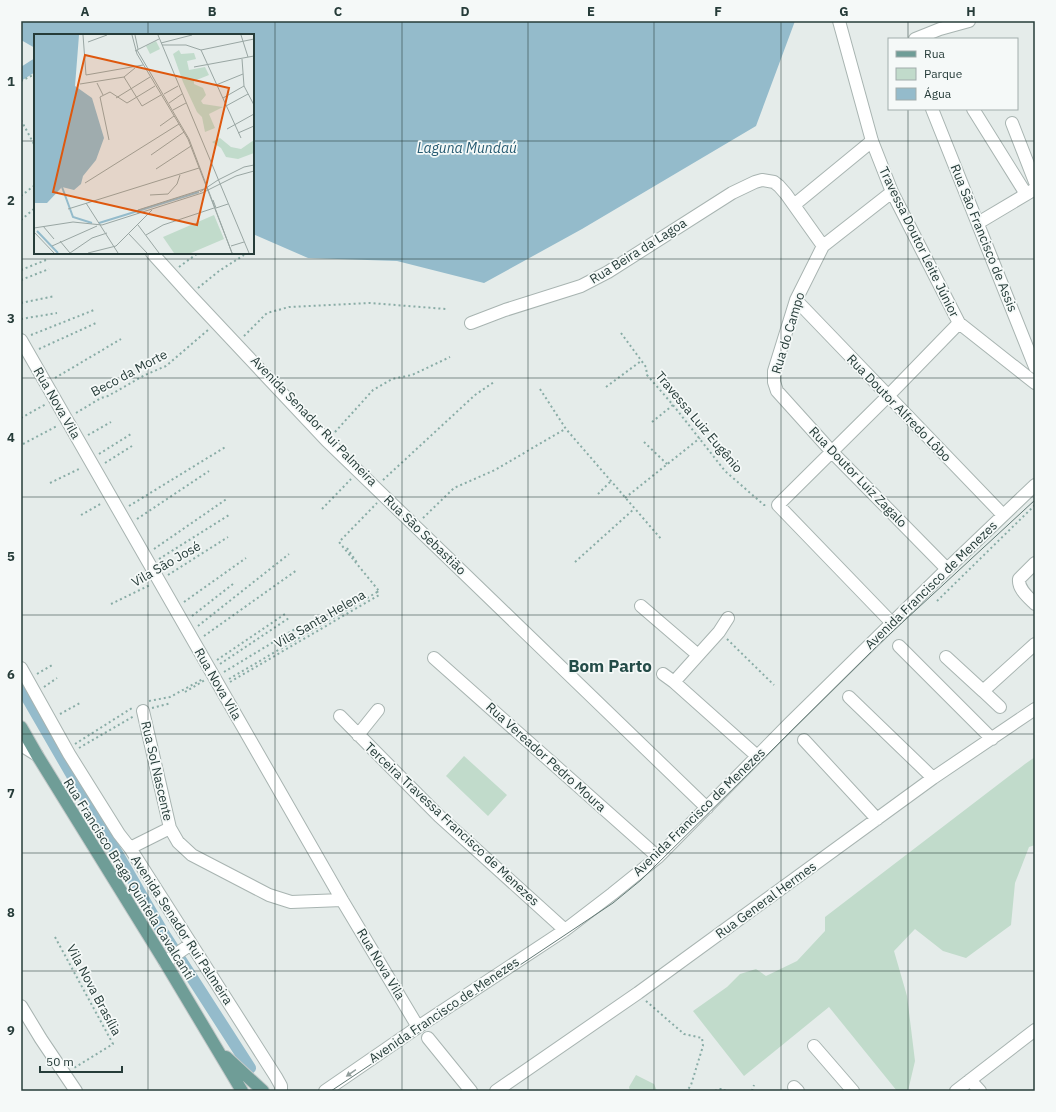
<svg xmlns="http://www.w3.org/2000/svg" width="1056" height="1112" font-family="'IBM Plex Sans',sans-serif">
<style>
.green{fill:#c1dbcb}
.water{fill:#94bbcb}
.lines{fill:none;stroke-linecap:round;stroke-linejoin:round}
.canal{stroke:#94bbcb;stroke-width:12}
.minor-casing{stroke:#a8b4b1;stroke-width:14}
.major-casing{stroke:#c2c8c8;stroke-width:14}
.path{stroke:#89aca6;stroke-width:2;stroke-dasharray:2 3;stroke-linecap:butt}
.minor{stroke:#fff;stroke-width:12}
.major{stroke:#6f9d97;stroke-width:12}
.tram{stroke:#617874;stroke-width:1}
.oneway{fill:#929e9c}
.grid{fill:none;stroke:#263c39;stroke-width:1;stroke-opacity:0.55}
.labels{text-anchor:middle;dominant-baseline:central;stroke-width:3.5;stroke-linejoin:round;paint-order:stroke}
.street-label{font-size:13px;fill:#263c39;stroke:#f5f9f8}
.water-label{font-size:14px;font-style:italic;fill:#275b72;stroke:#f5f9f8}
.district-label{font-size:17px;font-weight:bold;fill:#244c48;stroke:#f5f9f8}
.inset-river{fill:none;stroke:#94bbcb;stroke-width:2}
.inset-road{fill:none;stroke:#99a6a3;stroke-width:1}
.view{fill:#de580e;fill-opacity:0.15;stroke:#de580e;stroke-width:2}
.inset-edge{fill:none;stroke:#263c39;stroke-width:2}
.neatline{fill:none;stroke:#263c39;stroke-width:1.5}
.grid-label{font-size:13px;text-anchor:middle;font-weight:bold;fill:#263c39}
</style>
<rect width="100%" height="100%" fill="#e5ecea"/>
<!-- green -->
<path class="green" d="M464 756 507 795 488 816 446 776Z
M1035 757V845L1029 847 1015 883 1011 925 966 958 943 951 915 929 894 951 907 996 915 1061 908 1091H897L829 1007 744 1076 693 1011 727 987 740 974 756 969 766 976 797 961 825 931V917L1025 764Z
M636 1075 654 1084 657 1091H630L629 1087Z"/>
<!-- water -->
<path class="water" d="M21 21H795L756 126 582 229 484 283 397 261 308 258 253 234V35H35V48L21 40Z"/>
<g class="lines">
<!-- canal -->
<path class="canal" d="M21 74 35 65
M21 687 162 931 250 1068"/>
<!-- minor casing -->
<g class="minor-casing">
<path id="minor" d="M839 21 872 141 892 192 959 323 1035 383
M915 39 940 29 969 21
M932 109 1035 367
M973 109 1026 194
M1012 123 1035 182
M794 205 872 141
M978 223 1035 189
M823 246 892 192
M152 253 190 295 327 441 707 808
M796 300 1003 515
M471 323 505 310 581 286 608 272 732 193 755 182 762 180 774 182 779 186 786 194 823 246 796 300 774 371V382L777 391 832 452 947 569
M21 340 342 900 418 1027
M1035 563 1019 579C1018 589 1028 597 1035 604
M641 606 698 655
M892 623 778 505 888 396 959 323
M899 646 992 739
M946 657 983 691 1035 644
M434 658 658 857
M21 668 69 754 119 834 130 848 276 1077 281 1086V1091
M663 674 674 682 757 756
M674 682 719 632 728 618
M983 691 1000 707
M849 697 933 778
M143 711 170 828 178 842 192 855 269 895 291 902 342 900
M340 716 439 816 565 930
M358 735 378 710
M804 740 877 819
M21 745 37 755
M130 848 170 828
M165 962 191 944
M21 1006 41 1039 76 1091
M428 1038 471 1091
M814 1046 853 1091
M970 1080 980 1091
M794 1087 798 1091
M325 1091 418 1027 565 930 612 894 658 857 789 724 947 569 1035 485
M496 1091 638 993 933 778 1035 709
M956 1091 1035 1030"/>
</g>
<!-- major casing -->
<g class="major-casing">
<path id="major" d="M21 727 37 755 165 962 242 1091
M226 1057 263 1091"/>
</g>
<!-- path -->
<path class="path" d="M21 81 35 74
M21 120 35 146
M21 196 35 185
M21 220 35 208
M179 267 198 253
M21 270 46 260
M21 280 49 269
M198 288 219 271 244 255
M21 303 55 296
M21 319 57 313
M621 333 646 367 647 375 673 405 725 471 764 505H767
M31 335 94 310
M244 336 267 313 289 307 370 303 446 309
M39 349 96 323
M55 378 121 339
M606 387 641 361
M540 389 566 429 662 540
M76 413 101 398 108 396 145 375 166 366 208 330
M21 418 46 404
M652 422 673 405
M335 432 373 390 392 379 412 375 450 357
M88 435 111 422
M644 442 667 464
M23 444 57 426
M99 454 131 434
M105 463 132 446
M383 480 475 395 494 382
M50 483 81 468
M598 494 611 481
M625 498 700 438
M129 506 227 446
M322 509 351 479
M81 515 102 503
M423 518 454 488 495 470 565 429
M137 519 209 471
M347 548 358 564
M154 549 228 498
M159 559 229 515
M575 562 634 509
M168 575 228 537
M937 601 1035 505
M184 602 246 558
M111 604 150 585
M192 616 233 584
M198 626 289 554
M204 636 297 570
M727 639 774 685
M217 660 285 614
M220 664 289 618
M224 672 295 629
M37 674 54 664
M229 679 379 591 339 542 377 503
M230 682 379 595 377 591
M44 687 57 678
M185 692 205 680
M149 701 170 697 203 679
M152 708 171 703
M60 714 80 703
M75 744 132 708
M79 748 134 716
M55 937 113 1044 74 1068
M646 1001 684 1034 702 1038 703 1046 691 1085 687 1091
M715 1091 719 1089H724L725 1091
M752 1091 754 1085"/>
<!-- minor -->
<use href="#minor" class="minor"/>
<!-- major -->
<use href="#major" class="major"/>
<!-- tram -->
<path class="tram" d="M331 1091 613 903 641 880 879 644 1035 500"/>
</g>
<!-- one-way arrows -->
<defs><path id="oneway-solid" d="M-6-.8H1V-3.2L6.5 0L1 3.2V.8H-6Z"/></defs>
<use class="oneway" href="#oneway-solid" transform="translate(351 1073) rotate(145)"/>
<!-- grid -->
<path class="grid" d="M148 21V35M275 21V1091M402 21V1091M528 21V1091M654 21V1091M781 21V1091M908 21V39M908 109V1091M21 141H35M253 141H1035M148 253V1091M21 259H1035M21 378H1035M21 497H1035M21 615H1035M21 734H1035M21 853H1035M21 971H1035"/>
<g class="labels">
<!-- street labels -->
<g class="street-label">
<text transform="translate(984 238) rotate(68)">Rua São Francisco de Assis</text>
<text transform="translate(919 242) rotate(64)">Travessa Doutor Leite Júnior</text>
<text transform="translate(638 251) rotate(-32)">Rua Beira da Lagoa</text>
<text transform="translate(788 333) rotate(-73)">Rua do Campo</text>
<text transform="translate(129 373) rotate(-28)">Beco da Morte</text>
<text transform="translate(57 403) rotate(60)">Rua Nova Vila</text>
<text transform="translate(899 408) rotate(46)">Rua Doutor Alfredo Lôbo</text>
<text transform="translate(314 421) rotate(46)">Avenida Senador Rui Palmeira</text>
<text transform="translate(699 422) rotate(50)">Travessa Luiz Eugênio</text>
<text transform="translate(858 477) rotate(46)">Rua Doutor Luiz Zagalo</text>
<text transform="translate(425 535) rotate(44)">Rua São Sebastião</text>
<text transform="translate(166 564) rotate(-30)">Vila São José</text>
<text transform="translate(931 585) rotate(-44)">Avenida Francisco de Menezes</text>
<text transform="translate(320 619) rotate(-30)">Vila Santa Helena</text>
<text transform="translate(218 684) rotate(60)">Rua Nova Vila</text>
<text transform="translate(546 757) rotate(42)">Rua Vereador Pedro Moura</text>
<text transform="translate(157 771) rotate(77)">Rua Sol Nascente</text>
<text transform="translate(699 812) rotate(-44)">Avenida Francisco de Menezes</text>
<text transform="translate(452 824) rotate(43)">Terceira Travessa Francisco de Menezes</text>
<text transform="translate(129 879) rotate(58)">Rua Francisco Braga Quintela Cavalcanti</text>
<text transform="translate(766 900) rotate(-36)">Rua General Hermes</text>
<text transform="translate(182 930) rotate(57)">Avenida Senador Rui Palmeira</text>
<text transform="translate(381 964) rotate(59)">Rua Nova Vila</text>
<text transform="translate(94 990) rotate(62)">Vila Nova Brasília</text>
<text transform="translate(444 1010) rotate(-34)">Avenida Francisco de Menezes</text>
</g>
<!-- water labels -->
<g class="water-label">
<text x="467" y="148">Laguna Mundaú</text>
</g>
<!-- district labels -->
<g class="district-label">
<text x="610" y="666">Bom Parto</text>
</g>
</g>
<!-- overview -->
<g transform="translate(34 34)">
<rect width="220" height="220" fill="#e5ecea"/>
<path d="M122 7 126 15 116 20 112 12ZM145 16 147 20 160 19 162 25 153 27 155 36 171 33 175 41 160 47V50L169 54 172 61 167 67 169 70 189 73 175 80 181 94 171 98 168 83 163 78 149 48 139 20ZM186 104 197 113 207 115 220 106V119L204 125 192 123 187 114 178 108ZM180 181 190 205 157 219H140L129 203Z" fill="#c1dbcb"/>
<path d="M0 1H45L41 52 58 64 70 104 62 126 49 142 47 150 40 156 28 153 13 169H0Z" fill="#94bbcb"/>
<path class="inset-river" d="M28 153 39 183 58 189M65 189 165 158M3 197 24 219"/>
<path class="inset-road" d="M49 1 52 41 109 31M98 1 103 20 154 105 198 219M101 1 104 15M124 1 215 219M207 1 214 23M54 8 73 1M127 9 158 1M128 11H152L167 16 207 104M103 16 155 105 198 219M167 16 220 5M101 17 125 5M208 25 210 52 220 71M160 33 220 22M90 43 108 72 127 61M63 49 69 61M46 50 90 43 101 34M182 51 209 40M130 60 144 52M82 64 116 43M189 64 210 52M135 69 148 60M192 72 214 60M139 76 152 69M126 92 140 82M193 95 220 80M204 99 220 92M75 106 66 63 76 58 93 69 121 52M117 121 150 98M122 135 157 112M51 149 145 90M166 158 184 146 210 133 220 131M116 161 134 160 143 150 146 141M179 166 182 174 194 170M52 169 84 219M34 175 165 134M104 180V176L170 155M104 191 125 219M9 192 20 205M0 194 39 188 68 191 168 159 202 142 220 137M0 198 20 219M95 200 113 219M112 201 129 191 180 174M26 207 36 219M18 212 63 192M197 212 210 208M36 219 58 204 73 199M54 219 82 212 118 176"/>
<path class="view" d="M51 21 195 54 163 191 19 158Z"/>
<rect width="220" height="220" class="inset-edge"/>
</g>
<!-- border -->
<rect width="1056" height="1112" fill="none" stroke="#f5f9f8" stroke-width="44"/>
<!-- legend -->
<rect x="888" y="38" width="130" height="72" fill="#f5f9f8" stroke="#a2adac"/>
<rect x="896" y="51" width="20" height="6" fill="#6f9d97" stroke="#a2adac"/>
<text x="924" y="58" font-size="12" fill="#263c39">Rua</text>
<rect x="896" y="68" width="20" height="12" fill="#c1dbcb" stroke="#a2adac"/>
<text x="924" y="78" font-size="12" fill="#263c39">Parque</text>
<rect x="896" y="88" width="20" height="12" fill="#94bbcb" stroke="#a2adac"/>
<text x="924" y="98" font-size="12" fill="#263c39">Água</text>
<!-- scale -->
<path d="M40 1066v6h82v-6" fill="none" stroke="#263c39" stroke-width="2"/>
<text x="46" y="1066" font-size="12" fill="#263c39" stroke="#f5f9f8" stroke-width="3" paint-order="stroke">50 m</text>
<rect x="22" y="22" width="1012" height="1068" class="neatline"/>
<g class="grid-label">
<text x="85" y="16">A</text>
<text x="212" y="16">B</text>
<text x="338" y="16">C</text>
<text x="465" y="16">D</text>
<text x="591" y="16">E</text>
<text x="718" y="16">F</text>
<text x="844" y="16">G</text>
<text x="971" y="16">H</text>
<text x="11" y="86">1</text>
<text x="11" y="205">2</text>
<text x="11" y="323">3</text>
<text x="11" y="442">4</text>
<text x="11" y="561">5</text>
<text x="11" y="679">6</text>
<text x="11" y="798">7</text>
<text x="11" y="917">8</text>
<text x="11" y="1035">9</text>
</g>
</svg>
